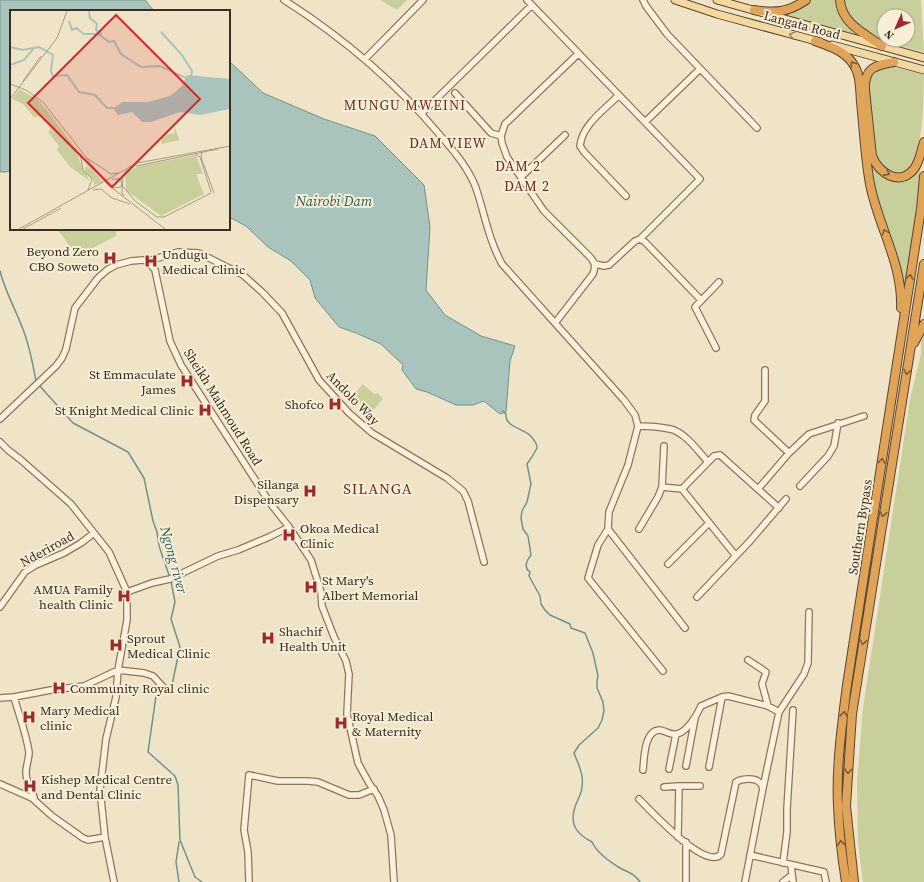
<svg xmlns="http://www.w3.org/2000/svg" width="924" height="882" font-family="'Source Serif 4',serif">
<style>
.green{fill:#c9cf9b;fill-rule:evenodd}
.water{fill:#a9c4bc;stroke:#6f938a}
.lines{fill:none;stroke-linecap:round;stroke-linejoin:round}
.stream{stroke:#6f938a;stroke-width:1.5}
.minor-casing{stroke:#8d765c;stroke-width:8}
.major-casing{stroke:#5b4430;stroke-width:9}
.highway-casing{stroke:#5b4430;stroke-width:10}
.minor{stroke:#faf1dc;stroke-width:5.5}
.major{stroke:#f3d9a0;stroke-width:7}
.highway{stroke:#e0a458;stroke-width:8}
.oneway{stroke:#988460}
.oneway2{stroke:#7e5d36}
.labels{text-anchor:middle;dominant-baseline:central;stroke-width:4;stroke-linejoin:round;paint-order:stroke}
.street-label{font-size:13px;fill:#3d2e20;stroke:#f7eed8}
.poi-label{font-size:13px;fill:#3d2e20;stroke:#f7eed8;text-anchor:start}
.neighbourhood-label{font-size:14px;letter-spacing:1px;fill:#6b2e1e;stroke:#f7eed8}
.water-label{font-size:14px;font-style:italic;fill:#2f5d5a;stroke:#f7eed8}
.quarter-label{font-size:15px;letter-spacing:1px;fill:#6b2e1e;stroke:#f7eed8}
.inset-river{fill:none;stroke:#a9c4bc;stroke-width:2}
.inset-road{fill:none;stroke:#a89b85;stroke-width:1}
.view{fill:#d62828;fill-opacity:0.15;stroke:#d62828;stroke-width:2}
.inset-edge{fill:none;stroke:#3d2e20;stroke-width:2}
</style>
<rect width="100%" height="100%" fill="#f0e4c8"/>
<!-- green -->
<path class="green" d="M380 0H407L397 10Z
M810 0H837C842 23 847 27 867 40L778 15 804 5Z
M844 0H921L924 52 883 42 857 25 845 9ZM884 16H908V40H884Z
M890 66 924 75C923 102 924 140 912 163 909 170 902 173 895 172 886 172 880 165 877 158 875 151 875 143 874 136 872 117 868 98 870 79L877 71Z
M921 162 911 257 906 284 903 296 900 267 878 203 870 168 874 165 900 180Z
M57 229H117L116 236 77 256Z
M924 336V882H863L858 844 857 781 863 708 910 399 921 354V342Z
M363 384 374 394 378 393 383 399 370 414 353 395Z"/>
<!-- water -->
<path class="water" d="M0 0H145L154 11H11V170L6 172H0Z
M229 61 263 93 324 119 375 136 424 185 430 227 426 290 445 315 481 336 515 346 510 361 506 412 500 414 484 401 473 405H456L427 392 416 389 402 370 403 365 381 344 356 333 339 327 315 298 310 280 291 261 268 247 246 226 229 217Z"/>
<g class="lines">
<!-- stream -->
<path class="stream" d="M0 271C5 292 17 312 24 332 30 348 33 365 36 381
M38 384 73 423 128 452 144 478 153 521 157 532 159 546 170 578
M503 411 506 414C505 430 529 427 535 442 536 442 537 447 537 448 535 452 530 460 527 464L531 484 527 502 522 511 521 518 523 529 528 536 531 555C527 560 523 567 530 572L529 576 540 596 541 604 545 610 550 615 570 624 571 628 585 633 593 653 598 676 597 681V688L603 702 604 711 602 720 598 728 579 745 574 753C578 764 584 774 582 786 582 794 577 800 575 807 569 825 577 834 592 842 597 853 610 862 620 868 629 873 634 873 640 882
M167 688 172 685 180 647 171 619 175 602 171 581
M164 690 156 696 148 752 175 776 178 785 180 840 195 877 202 882
M179 882 176 862 179 842"/>
<!-- minor casing -->
<g class="minor-casing">
<path id="minor" d="M284 0C342 37 395 82 439 134 452 149 465 164 473 181 476 187 478 194 480 201 486 222 491 244 502 264L624 400 635 415 638 426 628 465 609 512 608 529 598 545 588 578 663 671
M527 0 700 179 640 239
M643 0 646 6 667 34 757 128
M365 59 423 0
M455 93 491 133 501 136
M619 95C605 109 582 125 580 146L584 152 626 196
M422 113 532 5
M645 122 700 69
M521 177 565 135
M148 261 178 252 199 253 243 275 262 292 282 313 319 380 349 413 372 433 447 478 463 491 468 501 484 562
M595 264 604 266 609 265 635 241 640 239 645 242 701 300
M555 323 593 274C596 266 595 262 589 256L544 211 507 157 502 143 501 136 505 124 578 54
M716 348 695 307 719 282
M765 370V401L755 415 754 420 789 453
M0 419 56 366 62 358 66 349 75 308 98 278 107 270 116 265 131 261 143 260 148 261 155 270 170 341 181 365 270 503 289 527 311 560 321 592 322 606 334 637 346 661 349 674 347 714 358 763 369 783 378 796 384 810 391 835 394 882
M638 426C647 426 661 427 670 429 685 432 698 451 708 462
M0 442 8 450 21 460 71 504 109 552 127 592V620L118 670 116 697 106 739 100 790 105 837 114 882
M800 486 828 456 834 446 838 423
M662 487 682 489
M758 489 789 453 809 434 864 416
M608 529 685 628
M639 529 658 497 662 487 664 446
M736 556 682 489 714 456 720 455 779 508
M668 564 709 523
M127 592 152 583 170 579 218 556 238 550 269 537 289 527
M697 597 750 541 786 499
M0 607 25 572 36 565 64 553 81 543 94 533
M748 660 766 672 762 684 768 706
M14 697C19 715 26 733 29 752 29 759 26 766 26 773 26 782 31 788 34 797L32 798
M0 698 14 697 51 690 84 686 118 670 144 673 153 676 165 689
M686 766 695 718
M709 767 722 697
M669 769 676 734
M643 770C644 760 644 731 659 730 665 730 671 736 677 734 687 732 697 715 701 706L722 697 728 696 768 706 779 712 804 674 808 663 809 612
M0 784 32 798 52 816 83 838 88 840 105 837
M664 787 679 786H700
M763 788 779 712
M639 799C650 810 707 872 721 854L736 782C741 779 754 777 759 782 761 783 762 786 763 788L745 882
M678 837 679 786
M686 842V882
M750 855 824 872 826 882
M783 863 787 832V809L793 710
M791 865 793 882
M249 882 248 852 244 830 249 775 278 781H308L318 782 349 795H359L374 789
M783 882 792 875"/>
</g>
<!-- major casing -->
<g class="major-casing">
<path id="major" d="M675 0 717 14 820 42
M717 0 924 58
M832 45 924 70"/>
</g>
<!-- highway casing -->
<g class="highway-casing">
<path id="highway" d="M840 0C841 23 865 34 882 46
M754 10C775 13 787 13 806 0
M815 41C832 47 848 52 856 69 861 79 860 92 861 102 864 130 865 157 870 184 878 226 903 264 901 308
M894 62C875 65 864 68 865 90L872 156C879 173 899 187 914 169 920 161 921 151 924 142
M914 343 924 324
M846 882C842 857 839 832 838 806 836 767 842 724 847 685L921 209 924 176
M854 882 846 806 852 714 924 264"/>
</g>
<!-- minor -->
<use href="#minor" class="minor"/>
<!-- major -->
<use href="#major" class="major"/>
<!-- highway -->
<use href="#highway" class="highway"/>
</g>
<!-- one-way arrows -->
<defs><path id="oneway-chevron" d="M-2-3.5L2.5 0L-2 3.5" fill="none" stroke-width="1.6" stroke-linecap="round" stroke-linejoin="round"/></defs>
<use class="oneway" href="#oneway-chevron" transform="translate(792 35) rotate(-165)"/>
<g class="oneway2">
<use href="#oneway-chevron" transform="translate(853 64) rotate(-122)"/>
<use href="#oneway-chevron" transform="translate(887 173) rotate(28)"/>
<use href="#oneway-chevron" transform="translate(885 232) rotate(-111)"/>
<use href="#oneway-chevron" transform="translate(910 277) rotate(-81)"/>
<use href="#oneway-chevron" transform="translate(907 372) rotate(100)"/>
<use href="#oneway-chevron" transform="translate(882 461) rotate(-81)"/>
<use href="#oneway-chevron" transform="translate(883 514) rotate(99)"/>
<use href="#oneway-chevron" transform="translate(863 642) rotate(99)"/>
<use href="#oneway-chevron" transform="translate(844 714) rotate(-84)"/>
<use href="#oneway-chevron" transform="translate(848 771) rotate(93)"/>
<use href="#oneway-chevron" transform="translate(841 843) rotate(-95)"/>
</g>
<!-- icons -->
<defs>
<g id="hospital-bare" transform="scale(1.08)"><path d="M-5-5h3v3.5h4V-5h3V5h-3V1.5h-4V5h-3Z" fill="#9e2a2b" stroke="#f7eed8" stroke-width="2.5" paint-order="stroke"/></g>
</defs>
<g fill-rule="evenodd">
<use href="#hospital-bare" x="110" y="258"/>
<use href="#hospital-bare" x="151" y="261"/>
<use href="#hospital-bare" x="187" y="381"/>
<use href="#hospital-bare" x="335" y="404"/>
<use href="#hospital-bare" x="205" y="410"/>
<use href="#hospital-bare" x="310" y="491"/>
<use href="#hospital-bare" x="289" y="535"/>
<use href="#hospital-bare" x="311" y="587"/>
<use href="#hospital-bare" x="124" y="596"/>
<use href="#hospital-bare" x="268" y="638"/>
<use href="#hospital-bare" x="116" y="645"/>
<use href="#hospital-bare" x="59" y="688"/>
<use href="#hospital-bare" x="29" y="717"/>
<use href="#hospital-bare" x="341" y="723"/>
<use href="#hospital-bare" x="30" y="786"/>
</g>
<g class="labels">
<!-- street labels -->
<g class="street-label">
<text transform="translate(802 25) rotate(15)">Langata Road</text>
<text transform="translate(353 398) rotate(46)">Andolo Way</text>
<text transform="translate(223 407) rotate(58)">Sheikh Mahmoud Road</text>
<text transform="translate(860 527) rotate(-81)">Southern Bypass</text>
<text transform="translate(47 549) rotate(-29)">Nderiroad</text>
</g>
<!-- poi labels -->
<g class="poi-label">
<text x="99" y="251" text-anchor="end">Beyond Zero<tspan x="99" dy="15">CBO Soweto</tspan></text>
<text x="162" y="254">Undugu<tspan x="162" dy="15">Medical Clinic</tspan></text>
<text x="176" y="374" text-anchor="end">St Emmaculate<tspan x="176" dy="15">James</tspan></text>
<text x="324" y="404" text-anchor="end">Shofco</text>
<text x="194" y="410" text-anchor="end">St Knight Medical Clinic</text>
<text x="299" y="484" text-anchor="end">Silanga<tspan x="299" dy="15">Dispensary</tspan></text>
<text x="300" y="528">Okoa Medical<tspan x="300" dy="15">Clinic</tspan></text>
<text x="322" y="580">St Mary's<tspan x="322" dy="15">Albert Memorial</tspan></text>
<text x="113" y="589" text-anchor="end">AMUA Family<tspan x="113" dy="15">health Clinic</tspan></text>
<text x="279" y="631">Shachif<tspan x="279" dy="15">Health Unit</tspan></text>
<text x="127" y="638">Sprout<tspan x="127" dy="15">Medical Clinic</tspan></text>
<text x="70" y="688">Community Royal clinic</text>
<text x="40" y="710">Mary Medical<tspan x="40" dy="15">clinic</tspan></text>
<text x="352" y="716">Royal Medical<tspan x="352" dy="15">&amp; Maternity</tspan></text>
<text x="41" y="779">Kishep Medical Centre<tspan x="41" dy="15">and Dental Clinic</tspan></text>
</g>
<!-- neighbourhood labels -->
<g class="neighbourhood-label">
<text x="405" y="105">MUNGU MWEINI</text>
<text x="448" y="143">DAM VIEW</text>
<text x="518" y="166">DAM 2</text>
<text x="527" y="186">DAM 2</text>
</g>
<!-- water labels -->
<g class="water-label">
<text x="334" y="201">Nairobi Dam</text>
<text transform="translate(174 560) rotate(75)">Ngong river</text>
</g>
<!-- quarter labels -->
<g class="quarter-label">
<text x="378" y="488">SILANGA</text>
</g>
</g>
<!-- overview -->
<g transform="translate(10 10)">
<rect width="220" height="220" fill="#f0e4c8"/>
<path d="M9 79 28 90 40 104 65 138 72 157 80 171 60 157 47 140 49 136 38 122 41 119 39 114 31 106 24 107 13 94 2 89ZM165 117 169 130 152 134 151 126 164 123ZM186 145 193 164H186L194 184 151 206 116 180 115 163 129 156ZM76 156 81 158 93 172 84 175 83 170 75 162Z" fill="#c9cf9b"/>
<path d="M177 65 220 69V99L190 105 170 102 141 112H132L122 102 108 105 103 98 113 92H138L160 86 172 76Z" fill="#a9c4bc"/>
<path class="inset-river" d="M79 1 80 8 87 14 86 20 92 25M59 11 62 20 66 18 74 24H88L99 32 104 31 111 44 131 57 150 56 176 68M151 22 172 45 182 61 181 67M0 37 13 40 23 38M0 55 14 50 24 38 29 37 43 45 41 61 43 66 57 65 69 82 85 85 97 98H104"/>
<path class="inset-road" d="M13 71 31 46M0 74 16 80 33 92 97 174 155 219M0 89 47 28 57 1M192 142 191 147 204 183M70 143 73 160 82 169 78 180M185 144 190 147 201 182M77 148 101 164 109 163M126 156 208 139M102 169H109L112 172 111 177 103 178M113 176 125 191 147 207H154M83 180 91 179 102 188 120 194M114 186 112 183 113 166 117 160M154 207 201 183M9 219 127 153 220 136M13 219 51 198"/>
<path class="view" d="M106 5 190 89 102 177 18 93Z"/>
<rect width="220" height="220" class="inset-edge"/>
</g>
<!-- north arrow -->
<g transform="translate(896 28) rotate(225)"><circle r="19" fill="#f7eed8" stroke="#ada18e"/>
<path d="M0-3L7 15L0 10L-7 15Z" fill="#9e2a2b"/>
<text y="-6" font-size="11" font-weight="bold" text-anchor="middle" fill="#3d2e20">N</text>
</g>
</svg>
